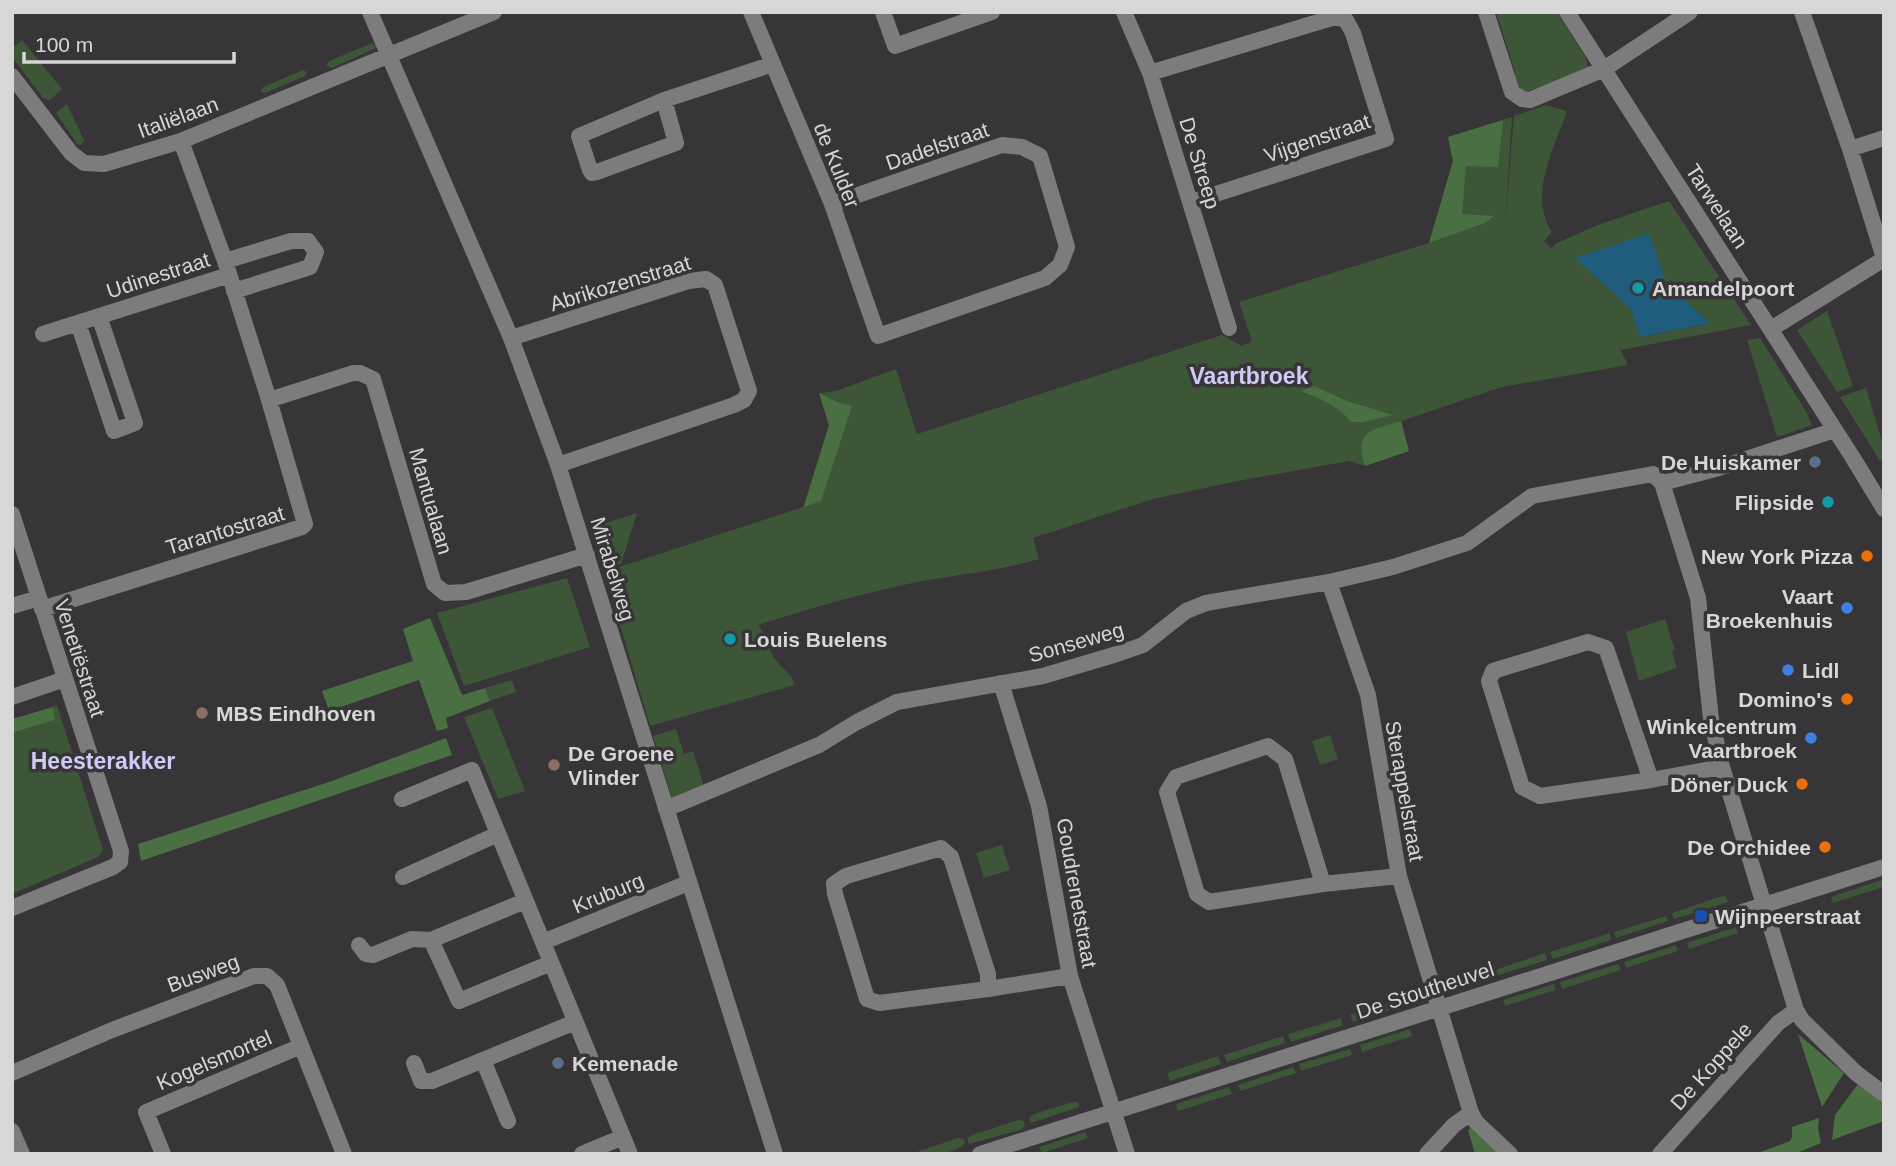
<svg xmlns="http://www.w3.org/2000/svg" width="1896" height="1166" font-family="Arial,sans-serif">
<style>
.green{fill:#3c5637;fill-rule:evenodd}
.forest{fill:#496f42}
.water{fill:#205d7d}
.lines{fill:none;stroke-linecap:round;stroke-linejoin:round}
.minor{stroke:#7b7c7b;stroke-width:16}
.culture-dot{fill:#0f9aa8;stroke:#373537;stroke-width:2.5}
.service-dot{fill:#5c6f8a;stroke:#373537;stroke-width:2.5}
.food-dot{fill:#e8710a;stroke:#373537;stroke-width:2.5}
.shop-dot{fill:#3f7fe0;stroke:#373537;stroke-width:2.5}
.education-dot{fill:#8d6e63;stroke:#373537;stroke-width:2.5}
.transit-dot{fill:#1a4fb4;stroke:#373537;stroke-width:2.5}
.labels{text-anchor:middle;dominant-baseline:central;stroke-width:7;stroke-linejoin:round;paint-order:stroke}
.street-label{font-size:21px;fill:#d8d7d8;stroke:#373537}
.poi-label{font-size:21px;font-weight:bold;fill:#d8d7d8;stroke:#373537;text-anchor:end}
.neighbourhood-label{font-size:23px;font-weight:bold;fill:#d0cbf6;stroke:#373537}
</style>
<rect width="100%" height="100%" fill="#373537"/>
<!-- green -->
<path class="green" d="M1496 12H1557L1586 58 1588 68 1580 75 1524 92 1516 87 1512 79 1515 72Z
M22 40 62 89 50 100 43 98 12 57V48Z
M372 43 376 46 374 49 332 68 326 66 329 61Z
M303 70 307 72 305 76 265 93 260 92 263 87Z
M67 104 84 140 82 144 78 145 56 113Z
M1546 105 1567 111C1554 149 1528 195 1552 232L1544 241 1552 249 1555 244 1595 226 1669 201 1751 325 1621 350 1615 339 1628 365 1502 387 1401 421 1409 451 1365 466 1349 461 1238 481 1153 499 1033 538 1039 559C996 572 951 575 908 584 857 595 807 609 758 625 766 635 767 647 775 659 782 669 792 673 795 685L650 726 604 572 803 507 829 425 819 393 836 391 896 369 917 434 1222 335 1242 346 1252 341 1239 302 1429 243 1453 161 1448 137 1512 117 1505 225 1514 116ZM1666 283 1710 323 1640 337 1630 308Z
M1827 311 1853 386 1837 392 1797 330Z
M1760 338 1807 413 1812 425 1777 437 1747 340Z
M1866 388 1884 448V460L1880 461 1840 397Z
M637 513 621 564 603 569 590 528Z
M567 578 590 647 464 686 437 613Z
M1665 619 1675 650 1672 652 1677 668 1639 681 1626 632Z
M512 680 516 692 490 701 485 688Z
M57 705 103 850 98 857 12 894V733L55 720 53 707Z
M492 708 525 791 498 799 464 717Z
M676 729 684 754 693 751 704 786 672 799 653 736Z
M1330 735 1338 759 1320 765 1312 741Z
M1002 845 1010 870 984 878 976 853Z
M1881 880 1883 887 1833 903 1831 897Z
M1725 895 1728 902 1674 919 1672 913Z
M1666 916 1668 921 1616 938 1614 932Z
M1736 927 1738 933 1689 949 1687 943Z
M1610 933 1611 940 1553 959 1550 952Z
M1676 945 1678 951 1626 968 1624 962Z
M1545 953 1547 960 1496 976 1495 970Z
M1618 964 1621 970 1562 989 1560 982Z
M1554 984 1556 990 1505 1006 1503 1000Z
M1400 999 1403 1006 1353 1022 1350 1015Z
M1341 1018 1343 1025 1291 1042 1288 1034Z
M1410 1029 1412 1036 1362 1052 1360 1045Z
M1283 1036 1285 1043 1227 1062 1224 1055Z
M1350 1049 1352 1055 1301 1071 1299 1064Z
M1218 1056 1221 1064 1170 1081 1167 1073Z
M1293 1067 1296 1073 1240 1091 1238 1085Z
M1229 1087 1232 1094 1178 1111 1176 1104Z
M1072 1102H1078L1079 1107 1031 1123 1029 1118 1034 1114Z
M1018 1120 1024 1121 1025 1125 1020 1130 969 1144 967 1138 972 1135Z
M1085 1132 1088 1138 1042 1153 1039 1147Z
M958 1138 964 1139 965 1143C951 1157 928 1154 911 1154Z"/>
<!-- forest -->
<path class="forest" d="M1503 120 1498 167 1466 166 1462 214 1494 216 1485 223 1429 243 1453 161 1448 137Z
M1314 386 1347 401 1393 415 1363 422H1351C1337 405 1321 399 1301 391Z
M819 393 839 403 852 406 821 501 804 507 829 425Z
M1401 421 1409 451 1365 466C1353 430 1372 430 1401 421Z
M430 618 462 695 485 688 490 701 446 718 448 728 437 731 419 680 329 711 322 691 413 661 403 629Z
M53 707 55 720 12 733V719Z
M446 738 452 755 141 861 138 844 332 781Z
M1798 1034 1844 1073 1822 1107Z
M1858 1084 1884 1104V1121L1832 1140 1835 1115Z
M1819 1118 1818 1128 1821 1143 1794 1154H1755L1790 1141 1792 1137V1127Z
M1471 1128 1499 1154H1475L1468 1130Z"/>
<!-- water -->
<path class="water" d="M1649 233 1666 283 1710 323 1640 337 1630 308 1575 258Z"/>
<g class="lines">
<!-- minor -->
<path class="minor" d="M370 12 511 338 558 465 775 1154
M751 12 832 204 878 336 1045 278 1060 265 1067 247 1040 156 1022 147 1002 145 832 204
M883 12 895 46 992 12
M1124 12 1150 73 1229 328
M1486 12 1512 92 1522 99 1530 100 1604 69 1690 12
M1567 12 1853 458 1884 509
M1802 12 1850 149 1884 258
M1150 73 1335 17 1346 20 1353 33 1386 139 1191 202
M12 76 71 153 84 163 104 164 181 141 494 12
M664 100 579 136 590 170 592 173 597 172 676 143 664 100 773 64
M1850 149 1884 138
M225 261 291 241H308L316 252 310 267 234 291
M78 323 114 431 135 423 99 316
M1771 329 1884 259
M43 334 229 275
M511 338 689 281 706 279 715 285 749 391 744 400 734 405 558 465
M269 400 353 373H360L373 379 434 584 445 593 466 592 587 555
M1662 483 1719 468 1835 430
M12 514 121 851 120 862 113 867 12 908
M1329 582 1368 695 1399 876 1471 1113 1476 1122 1510 1154
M12 606 39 598
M42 609 302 527 305 524 269 400 225 261 181 141
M1001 683 1039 806 1070 976 1127 1154
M12 697 65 679
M1651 780 1540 796 1522 787 1489 681 1493 671 1588 642 1606 648 1651 780 1722 767
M402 799 472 770 630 1154
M666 809 819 745 857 722 897 702 1043 676 1117 654 1143 645 1186 611 1206 603 1329 582 1393 567 1467 543 1532 496 1653 474 1662 483 1698 598 1711 719 1722 767 1796 1010 1802 1020 1856 1073 1884 1094
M403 877 498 834
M1323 884 1209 902 1197 894 1167 792 1176 777 1268 746 1285 759 1323 884 1399 876
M431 940 459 1001 551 963
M543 942 688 883
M359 945 366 954 373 955 412 939 431 940 525 901
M988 989 879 1003 867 999 835 894 834 884 846 876 941 848 951 857 988 974V989L1070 976
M483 1060 508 1121
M414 1063 421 1081H432L575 1022
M12 1073 112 1030 254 976H267L277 985 344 1154
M12 1131 22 1154
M163 1154 146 1112 301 1046
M582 1154 623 1137
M980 1154 1884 867
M1427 1154 1454 1125 1471 1113
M1660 1154 1778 1023 1796 1010"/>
</g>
<!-- markers -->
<g class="culture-dot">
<circle cx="1638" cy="288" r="7"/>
<circle cx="1828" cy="502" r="7"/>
<circle cx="730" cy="639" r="7"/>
</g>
<g class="service-dot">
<circle cx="1815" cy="462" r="7"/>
<circle cx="558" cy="1063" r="7"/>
</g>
<g class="food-dot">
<circle cx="1867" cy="556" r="7"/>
<circle cx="1847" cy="699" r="7"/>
<circle cx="1802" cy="784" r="7"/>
<circle cx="1825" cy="847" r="7"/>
</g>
<g class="shop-dot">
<circle cx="1847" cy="608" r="7"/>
<circle cx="1788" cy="670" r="7"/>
<circle cx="1811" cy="738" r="7"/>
</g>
<g class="education-dot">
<circle cx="202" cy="713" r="7"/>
<circle cx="554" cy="765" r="7"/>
</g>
<rect class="transit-dot" x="1694" y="909" width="14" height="14" rx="3.5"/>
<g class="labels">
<!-- street labels -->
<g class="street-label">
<text transform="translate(178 117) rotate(-20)">Italiëlaan</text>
<text transform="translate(1317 138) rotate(-19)">Vijgenstraat</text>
<text transform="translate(937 146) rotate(-19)">Dadelstraat</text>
<text transform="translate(1200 163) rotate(73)">De Streep</text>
<text transform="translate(837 165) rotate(68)">de Kulder</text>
<text transform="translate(1717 206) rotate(57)">Tarwelaan</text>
<text transform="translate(158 275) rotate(-18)">Udinestraat</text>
<text transform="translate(620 283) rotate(-17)">Abrikozenstraat</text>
<text transform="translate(431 501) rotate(74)">Mantualaan</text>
<text transform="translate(225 530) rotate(-17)">Tarantostraat</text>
<text transform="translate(613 569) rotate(73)">Mirabelweg</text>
<text transform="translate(1076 642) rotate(-16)">Sonseweg</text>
<text transform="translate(80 658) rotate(72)">Venetiëstraat</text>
<text transform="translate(1405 791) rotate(80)">Sterappelstraat</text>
<text transform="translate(608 893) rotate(-22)">Kruburg</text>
<text transform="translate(1077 893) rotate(80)">Goudrenetstraat</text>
<text transform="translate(203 973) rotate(-20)">Busweg</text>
<text transform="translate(1425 990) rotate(-18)">De Stoutheuvel</text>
<text transform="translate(214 1060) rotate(-23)">Kogelsmortel</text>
<text transform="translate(1711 1066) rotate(-48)">De Koppele</text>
</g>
<!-- poi labels -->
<g class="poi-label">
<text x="1652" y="288" text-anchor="start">Amandelpoort</text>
<text x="1801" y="462">De Huiskamer</text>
<text x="1814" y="502">Flipside</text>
<text x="1853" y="556">New York Pizza</text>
<text x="1833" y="596">Vaart<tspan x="1833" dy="24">Broekenhuis</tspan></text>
<text x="744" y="639" text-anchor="start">Louis Buelens</text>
<text x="1802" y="670" text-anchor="start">Lidl</text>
<text x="1833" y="699">Domino's</text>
<text x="216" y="713" text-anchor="start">MBS Eindhoven</text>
<text x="1797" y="726">Winkelcentrum<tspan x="1797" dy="24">Vaartbroek</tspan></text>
<text x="568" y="753" text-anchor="start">De Groene<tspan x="568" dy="24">Vlinder</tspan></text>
<text x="1788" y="784">Döner Duck</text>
<text x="1811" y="847">De Orchidee</text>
<text x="1715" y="916" text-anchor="start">Wijnpeerstraat</text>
<text x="572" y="1063" text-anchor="start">Kemenade</text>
</g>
<!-- neighbourhood labels -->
<g class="neighbourhood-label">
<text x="1249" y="376">Vaartbroek</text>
<text x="103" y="761">Heesterakker</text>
</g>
</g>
<!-- border -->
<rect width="1896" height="1166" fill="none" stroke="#d8d7d8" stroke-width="28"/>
<!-- scale -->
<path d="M24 52v10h210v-10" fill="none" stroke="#d8d7d8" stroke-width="3.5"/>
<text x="35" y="52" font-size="21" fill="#d8d7d8" stroke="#373537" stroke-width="5" paint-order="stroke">100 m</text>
</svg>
